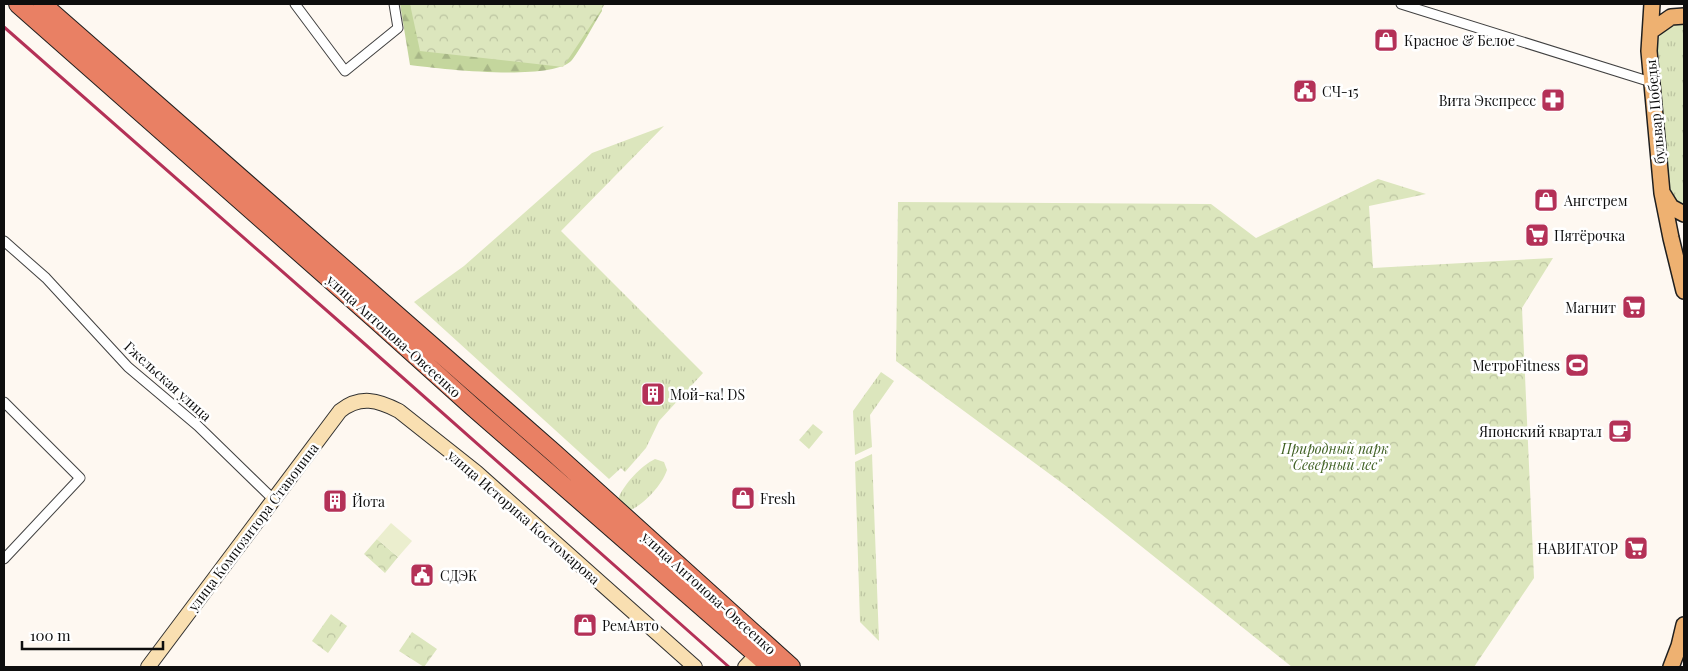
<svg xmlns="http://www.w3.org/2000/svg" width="1688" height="671" font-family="'Playfair Display',serif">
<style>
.grass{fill:url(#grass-tufts)}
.forest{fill:url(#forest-firs)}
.park{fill:url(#park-crowns)}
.pitch{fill:#ebeece}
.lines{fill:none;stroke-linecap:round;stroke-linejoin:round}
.street-casing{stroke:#414141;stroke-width:11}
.secondary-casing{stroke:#303030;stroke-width:16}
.primary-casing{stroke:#1f1f1f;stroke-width:18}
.highway-casing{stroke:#1f1f1f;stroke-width:20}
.street{stroke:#fff;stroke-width:9}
.secondary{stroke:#f9dfb1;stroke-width:14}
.primary{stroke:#eeb171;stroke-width:15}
.highway{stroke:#e98064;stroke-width:18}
.rail{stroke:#b43157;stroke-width:3}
.labels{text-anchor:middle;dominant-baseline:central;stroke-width:5;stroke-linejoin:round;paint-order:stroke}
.poi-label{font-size:14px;fill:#0e0e0e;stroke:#fff;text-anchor:start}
.street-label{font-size:14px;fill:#0e0e0e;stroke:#fff}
.park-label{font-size:14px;font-style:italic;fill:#406124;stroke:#fff}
</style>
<defs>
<pattern id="grass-tufts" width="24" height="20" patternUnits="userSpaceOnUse" patternTransform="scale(1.25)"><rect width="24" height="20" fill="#dce6bd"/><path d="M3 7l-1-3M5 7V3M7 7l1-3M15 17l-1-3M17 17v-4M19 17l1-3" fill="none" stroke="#bcc4a1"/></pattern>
<pattern id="forest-firs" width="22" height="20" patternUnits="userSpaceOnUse" patternTransform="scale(1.25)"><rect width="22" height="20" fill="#c4d69d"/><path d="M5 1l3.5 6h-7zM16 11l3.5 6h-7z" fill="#a7b686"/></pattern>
<pattern id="park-crowns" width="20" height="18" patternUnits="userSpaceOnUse" patternTransform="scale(1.25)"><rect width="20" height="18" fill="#dce6bd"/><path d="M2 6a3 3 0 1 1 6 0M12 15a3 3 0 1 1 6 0" fill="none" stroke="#bcc4a1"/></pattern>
</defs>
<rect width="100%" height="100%" fill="#fef8f1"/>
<!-- grass -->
<path class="grass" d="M1677 24 1684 25V207L1674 201 1669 190 1658 52C1658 33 1660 31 1677 24Z
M664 126 561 231 703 373 659 421 646 448 625 472 621 468 609 479 414 302 464 266 592 153Z
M881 372 894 381 870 415 872 447 855 455 853 411Z
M872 454 879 641 860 622 855 462Z
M655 459 664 462 667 470C662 485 645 503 631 510L618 499C624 484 641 466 655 459Z"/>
<!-- forest -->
<path class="forest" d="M400 4H601L602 11C593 25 582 47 572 60 553 82 440 69 410 65Z"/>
<!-- park -->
<path class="park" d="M410 4H605L563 67 420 51Z
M1378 179 1426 194 1369 206 1373 268 1553 258 1522 308 1534 578 1474 667H1292L1066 486 896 361 898 202 1211 204 1256 238Z
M813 424 823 432 809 449 799 440Z
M377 539 398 557 385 573 364 554Z
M331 614 347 626 328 653 312 641Z
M412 632 437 649 424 667 399 651Z"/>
<!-- pitch -->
<path class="pitch" d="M391 523 412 541 398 557 377 539Z"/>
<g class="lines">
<!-- street casing -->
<g class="street-casing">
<path id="street" d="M295 4 345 71 398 28 394 4
M1401 4 1651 82
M4 241 46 278 128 367 198 426 273 499
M4 402 80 478 4 559"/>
</g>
<!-- secondary casing -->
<g class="secondary-casing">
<path id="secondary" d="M148 667 340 411C360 395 378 400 399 411L476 472 695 667
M745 667 763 648"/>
</g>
<!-- primary casing -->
<g class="primary-casing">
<path id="primary" d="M1652 4 1649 51 1662 193 1671 238 1684 291
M1651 31 1671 17 1684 16
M1663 194 1671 207 1684 214
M1671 667 1679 646 1684 625"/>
</g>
<!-- highway casing -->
<g class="highway-casing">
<path id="highway" d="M18 4 375 319 473 407 771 667
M42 4 554 453 791 667"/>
</g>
<!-- street -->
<use href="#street" class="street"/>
<!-- secondary -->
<use href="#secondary" class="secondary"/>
<!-- primary -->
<use href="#primary" class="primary"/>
<!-- highway -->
<use href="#highway" class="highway"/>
<!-- rail -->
<path class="rail" d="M4 27 358 338 729 667"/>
</g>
<!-- icons -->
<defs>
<g id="shop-square" transform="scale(1.25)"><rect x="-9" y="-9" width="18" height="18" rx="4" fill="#b43157" stroke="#fff"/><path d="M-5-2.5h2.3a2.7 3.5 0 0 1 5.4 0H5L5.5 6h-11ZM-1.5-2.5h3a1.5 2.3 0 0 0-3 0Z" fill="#fff"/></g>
<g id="civic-square" transform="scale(1.25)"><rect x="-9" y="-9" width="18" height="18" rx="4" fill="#b43157" stroke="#fff"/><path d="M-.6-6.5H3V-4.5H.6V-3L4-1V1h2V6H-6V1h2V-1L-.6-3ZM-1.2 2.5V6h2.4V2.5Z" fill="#fff"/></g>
<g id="pharmacy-square" transform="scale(1.25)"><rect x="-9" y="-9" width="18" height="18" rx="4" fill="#b43157" stroke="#fff"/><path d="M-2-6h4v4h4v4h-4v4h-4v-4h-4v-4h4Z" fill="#fff"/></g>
<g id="supermarket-square" transform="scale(1.25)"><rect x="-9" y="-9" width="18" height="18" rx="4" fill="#b43157" stroke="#fff"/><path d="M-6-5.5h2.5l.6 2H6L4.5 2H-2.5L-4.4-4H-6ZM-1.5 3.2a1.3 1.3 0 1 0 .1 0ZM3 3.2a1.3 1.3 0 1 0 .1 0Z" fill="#fff"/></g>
<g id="stadium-square" transform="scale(1.25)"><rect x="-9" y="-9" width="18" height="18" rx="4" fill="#b43157" stroke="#fff"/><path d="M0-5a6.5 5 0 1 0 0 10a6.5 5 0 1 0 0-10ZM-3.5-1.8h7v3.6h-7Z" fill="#fff"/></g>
<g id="building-square" transform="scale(1.25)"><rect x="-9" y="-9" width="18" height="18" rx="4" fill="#b43157" stroke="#fff"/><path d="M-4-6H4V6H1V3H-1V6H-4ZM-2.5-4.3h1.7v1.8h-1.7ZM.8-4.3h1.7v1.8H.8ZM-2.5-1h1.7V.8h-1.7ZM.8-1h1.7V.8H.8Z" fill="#fff"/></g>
<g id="cafe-square" transform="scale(1.25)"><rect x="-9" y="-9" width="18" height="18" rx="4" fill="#b43157" stroke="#fff"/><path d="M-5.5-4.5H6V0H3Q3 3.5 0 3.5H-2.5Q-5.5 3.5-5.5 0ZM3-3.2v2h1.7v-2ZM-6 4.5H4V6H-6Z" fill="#fff"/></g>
</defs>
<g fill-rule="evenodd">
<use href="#shop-square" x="1386" y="40"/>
<use href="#civic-square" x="1305" y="91"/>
<use href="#pharmacy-square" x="1553" y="100"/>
<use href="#shop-square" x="1546" y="200"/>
<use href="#supermarket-square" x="1537" y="235"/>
<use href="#supermarket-square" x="1634" y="307"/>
<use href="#stadium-square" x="1577" y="365"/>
<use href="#building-square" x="653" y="394"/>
<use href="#cafe-square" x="1620" y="431"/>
<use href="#shop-square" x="743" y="498"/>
<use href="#building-square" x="335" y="501"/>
<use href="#supermarket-square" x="1636" y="548"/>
<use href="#civic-square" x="422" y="575"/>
<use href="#shop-square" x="585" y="625"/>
</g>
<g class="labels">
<!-- poi labels -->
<g class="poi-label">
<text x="1404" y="40">Красное &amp; Белое</text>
<text x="1322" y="91">СЧ-15</text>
<text x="1536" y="100" text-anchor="end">Вита Экспресс</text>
<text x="1564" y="200">Ангстрем</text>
<text x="1554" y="235">Пятёрочка</text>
<text x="1616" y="307" text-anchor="end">Магнит</text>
<text x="1560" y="365" text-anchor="end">МетроFitness</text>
<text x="670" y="394">Мой-ка! DS</text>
<text x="1602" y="431" text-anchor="end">Японский квартал</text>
<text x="760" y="498">Fresh</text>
<text x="352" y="501">Йота</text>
<text x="1618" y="548" text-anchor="end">НАВИГАТОР</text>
<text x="440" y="575">СДЭК</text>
<text x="602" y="625">РемАвто</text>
</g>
<!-- street labels -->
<g class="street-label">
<text transform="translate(1655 112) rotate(-95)">бульвар Победы</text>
<text transform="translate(394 336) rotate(42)">улица Антонова-Овсеенко</text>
<text transform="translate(168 381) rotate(42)">Гжельская улица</text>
<text transform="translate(524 517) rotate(41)">улица Историка Костомарова</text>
<text transform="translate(253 527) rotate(-53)">улица Композитора Ставонина</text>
<text transform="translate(709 593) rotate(42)">улица Антонова-Овсеенко</text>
</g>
<!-- park labels -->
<g class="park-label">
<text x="1335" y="448">Природный парк<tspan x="1335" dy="16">"Северный лес"</tspan></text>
</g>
</g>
<!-- border -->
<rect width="1688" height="671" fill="none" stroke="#0e0e0e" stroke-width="10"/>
<!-- scale -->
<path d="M22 641v8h141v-8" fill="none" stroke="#0e0e0e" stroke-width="2.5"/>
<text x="30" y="641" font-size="15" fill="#0e0e0e" stroke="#ffffff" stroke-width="4" paint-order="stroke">100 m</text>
</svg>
